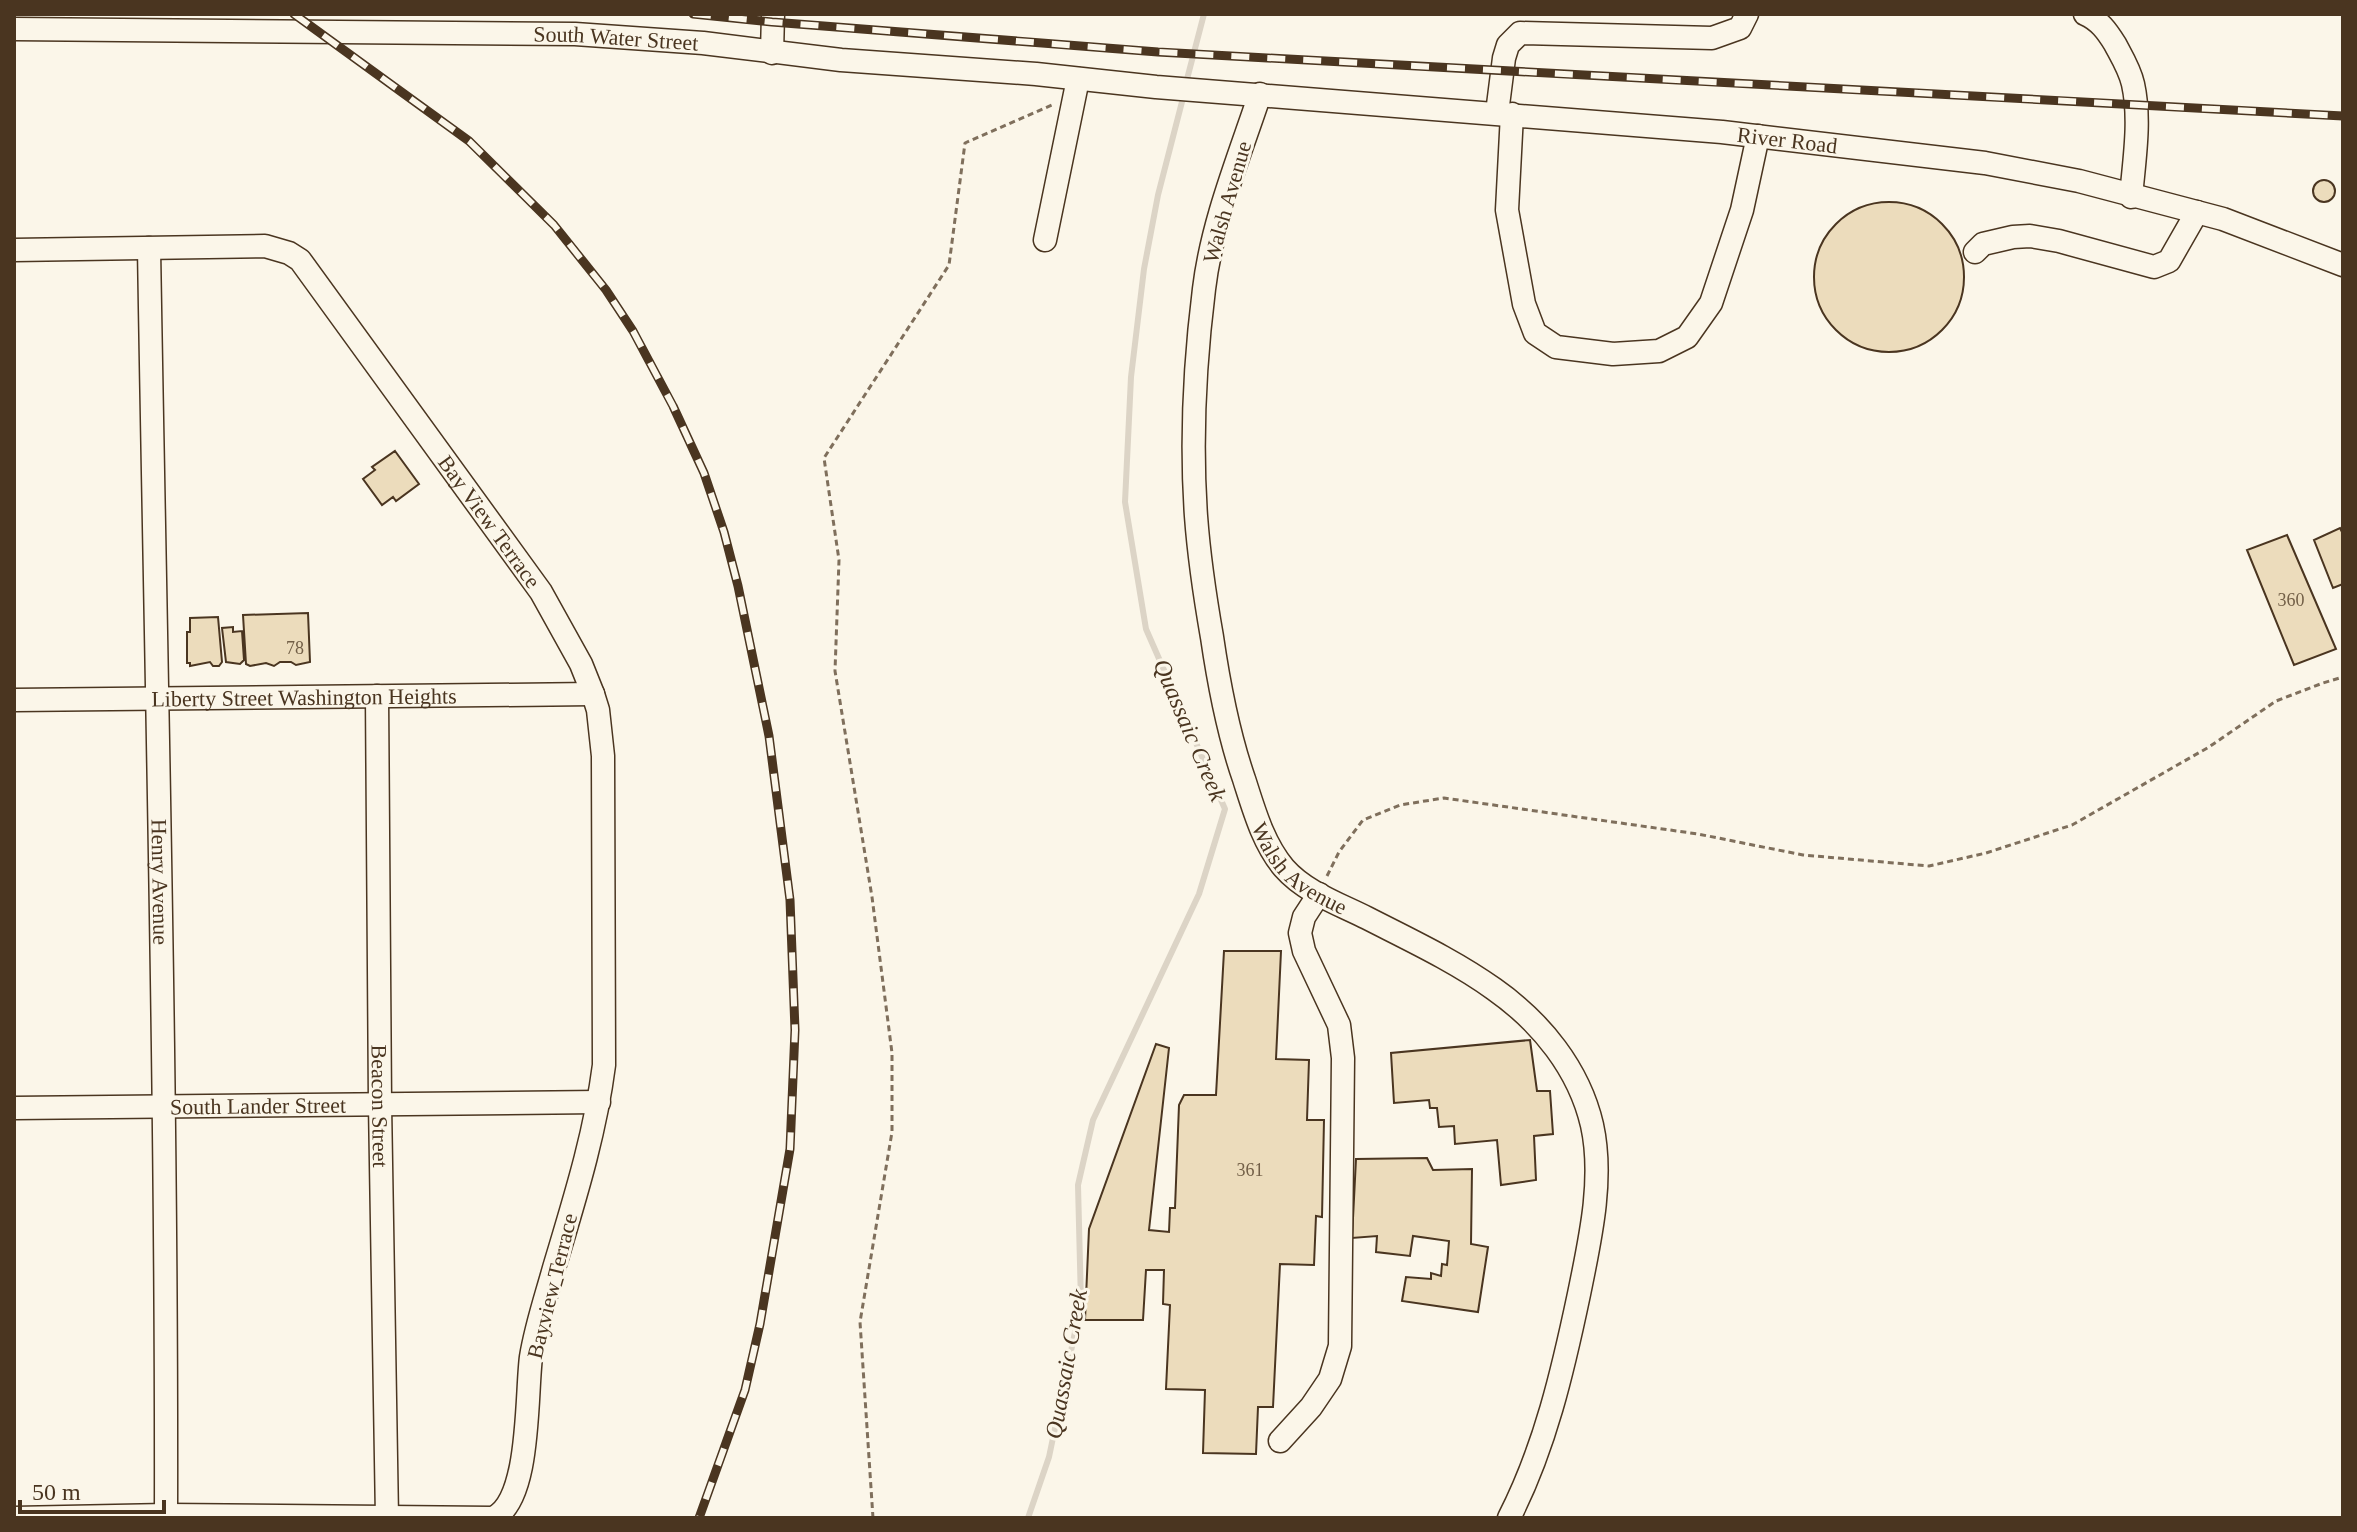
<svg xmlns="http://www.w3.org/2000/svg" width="2357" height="1532" font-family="Georgia,serif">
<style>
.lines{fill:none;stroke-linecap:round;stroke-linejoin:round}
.stream{stroke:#dcd4c6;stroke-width:6}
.building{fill:#ecdcbc;stroke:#4a3520;stroke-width:2}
.minor-casing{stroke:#4a3520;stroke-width:25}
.path{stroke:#7f6f5c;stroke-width:3;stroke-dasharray:6 4;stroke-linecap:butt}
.minor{stroke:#fbf6e9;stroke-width:22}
.rail-casing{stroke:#4a3520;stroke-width:9}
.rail{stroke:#fbf6e9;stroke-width:6;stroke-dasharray:18;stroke-linecap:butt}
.labels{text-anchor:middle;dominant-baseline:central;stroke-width:6;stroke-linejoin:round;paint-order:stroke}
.number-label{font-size:18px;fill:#725f47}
.street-label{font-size:22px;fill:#4a3520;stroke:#fbf6e9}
.water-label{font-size:24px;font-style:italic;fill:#4a3520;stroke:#fbf6e9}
</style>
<rect width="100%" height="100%" fill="#fbf6e9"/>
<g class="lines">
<!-- stream -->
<path class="stream" d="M1186 83 1204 14
M1028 1518 1049 1457 1081 1303 1078 1185 1093 1120 1199 894 1225 809 1146 629 1125 502 1131 377 1144 269 1158 195 1184 94"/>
</g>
<!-- building -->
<path class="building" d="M2313 191a11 11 0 1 1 22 0a11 11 0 1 1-22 0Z
M1814 277a75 75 0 1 1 150 0a75 75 0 1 1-150 0Z
M395 451 419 484 396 501 393 497 382 505 363 479 375 470 372 467Z
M2340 528 2343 534V584L2333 588 2314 540Z
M2287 535 2336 649 2294 665 2247 550Z
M308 613 310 662 296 665 291 662H280L274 666 266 663 250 666 246 664 243 615Z
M218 617 222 662 219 666H213L210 662 190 666V663H187V632H190V618Z
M233 627V632L242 631 244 660 240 664 226 662 222 628Z
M1224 951H1281L1276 1059 1309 1060 1307 1120H1324L1322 1217 1316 1216 1314 1265 1280 1264 1273 1407H1258L1256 1454 1203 1453 1205 1390 1166 1389 1170 1305 1163 1304 1164 1270H1146L1143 1320H1085L1089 1229 1156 1044 1169 1048 1149 1230 1169 1232 1170 1208H1175L1179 1105 1184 1095H1216Z
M1530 1040 1537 1091H1550L1553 1134 1534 1136 1536 1180 1501 1185 1497 1140 1455 1144 1454 1126 1439 1127 1437 1108H1430L1429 1100 1394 1103 1391 1053Z
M1427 1158 1433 1170 1472 1169 1471 1244 1488 1247 1478 1312 1402 1301 1406 1277 1431 1279V1273L1441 1276 1442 1264 1447 1265 1449 1241 1413 1236 1410 1256 1376 1252 1377 1236 1352 1238 1356 1159Z"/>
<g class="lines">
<!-- minor casing -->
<g class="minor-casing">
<g id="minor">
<path d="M2085 14C2099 20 2107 31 2115 44 2122 57 2130 70 2133 84 2141 120 2134 161 2131 197"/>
<path id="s1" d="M14 29 575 34 703 43 841 60 1036 74 1156 87 1722 132 1985 163 2079 181 2223 219 2343 265"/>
<path d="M772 53 773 14"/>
<path id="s2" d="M1260 94C1239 157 1212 222 1204 289 1195 361 1191 444 1196 516 1199 557 1205 597 1212 637 1219 685 1228 733 1244 779 1254 810 1263 843 1284 868 1305 892 1339 904 1367 918 1410 940 1455 961 1494 989 1541 1022 1579 1069 1592 1125 1604 1179 1590 1240 1579 1294 1563 1370 1545 1448 1509 1518"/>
<path d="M1497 113 1504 58 1508 45 1520 33 1712 38 1740 28 1747 14"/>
<path d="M1512 114 1507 210 1524 304 1535 333 1556 347 1613 354 1659 351 1687 337 1711 303 1742 210 1758 136"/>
<path d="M1045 240 1078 79"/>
<path id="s3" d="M149 248C156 671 167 1095 166 1518"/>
<path id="s4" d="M14 250 265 246 289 253 300 260 541 592 581 664 593 694 598 710 603 756 604 1065C595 1135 574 1201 554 1268 546 1297 536 1326 531 1357 526 1394 531 1501 493 1518L166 1515 14 1518"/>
<path d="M1975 252 1983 244 2013 237 2030 236 2059 241 2154 267 2169 261 2197 212"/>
<path id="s5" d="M377 696 380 1104 387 1518"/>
<path id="s6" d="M14 700 593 694"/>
<path id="s7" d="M14 1108 599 1102"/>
<path d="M1280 1441 1311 1407 1330 1379 1340 1346 1343 1058 1339 1025 1304 951 1300 933 1304 917 1319 894"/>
</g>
</g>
<!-- path -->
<path class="path" d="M1327 876 1339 852 1363 820 1400 805 1444 798 1698 834 1803 855 1929 866 1986 853 2072 825 2209 747 2276 701 2323 683 2343 677
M873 1518 860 1322 892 1132V1053L872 897 835 671 839 560 824 458 949 265 965 143 1052 105"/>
<!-- minor -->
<use href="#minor" class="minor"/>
<!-- rail casing -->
<g class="rail-casing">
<path id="rail" d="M294 14 469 141 554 225 606 290 633 331 673 406 704 473 724 532 738 586 769 736 790 900 795 1030 790 1149 760 1324 745 1390 699 1518
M693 14 772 22 1158 52 2343 116"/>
</g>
<!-- rail -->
<use href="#rail" class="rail"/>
</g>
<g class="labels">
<!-- number labels -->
<g class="number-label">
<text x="2291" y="600">360</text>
<text x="295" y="648">78</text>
<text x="1250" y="1170">361</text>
</g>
<!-- street labels -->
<g class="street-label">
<text stroke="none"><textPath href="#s1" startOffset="602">South Water Street</textPath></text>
<text stroke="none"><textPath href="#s1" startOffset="1778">River Road</textPath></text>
<text transform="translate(1227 202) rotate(-74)">Walsh Avenue</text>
<text stroke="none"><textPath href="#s4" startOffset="612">Bay View Terrace</textPath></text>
<text stroke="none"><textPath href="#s6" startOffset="290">Liberty Street Washington Heights</textPath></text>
<text stroke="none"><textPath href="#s2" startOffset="808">Walsh Avenue</textPath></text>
<text stroke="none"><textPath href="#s3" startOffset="634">Henry Avenue</textPath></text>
<text stroke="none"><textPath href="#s7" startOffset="244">South Lander Street</textPath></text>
<text stroke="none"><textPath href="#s5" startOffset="410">Beacon Street</textPath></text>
<text transform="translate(552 1286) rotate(-76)">Bayview Terrace</text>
</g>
<!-- water labels -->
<g class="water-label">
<text transform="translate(1190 730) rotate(67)">Quassaic Creek</text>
<text transform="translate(1066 1364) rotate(-80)">Quassaic Creek</text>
</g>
</g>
<!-- border -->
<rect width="2357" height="1532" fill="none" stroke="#4a3520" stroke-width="32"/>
<!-- scale -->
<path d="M20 1500v12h144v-12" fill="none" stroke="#4a3520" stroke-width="4"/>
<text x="32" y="1500" font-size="24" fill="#4a3520" stroke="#fbf6e9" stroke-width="6" paint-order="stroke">50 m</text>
</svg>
